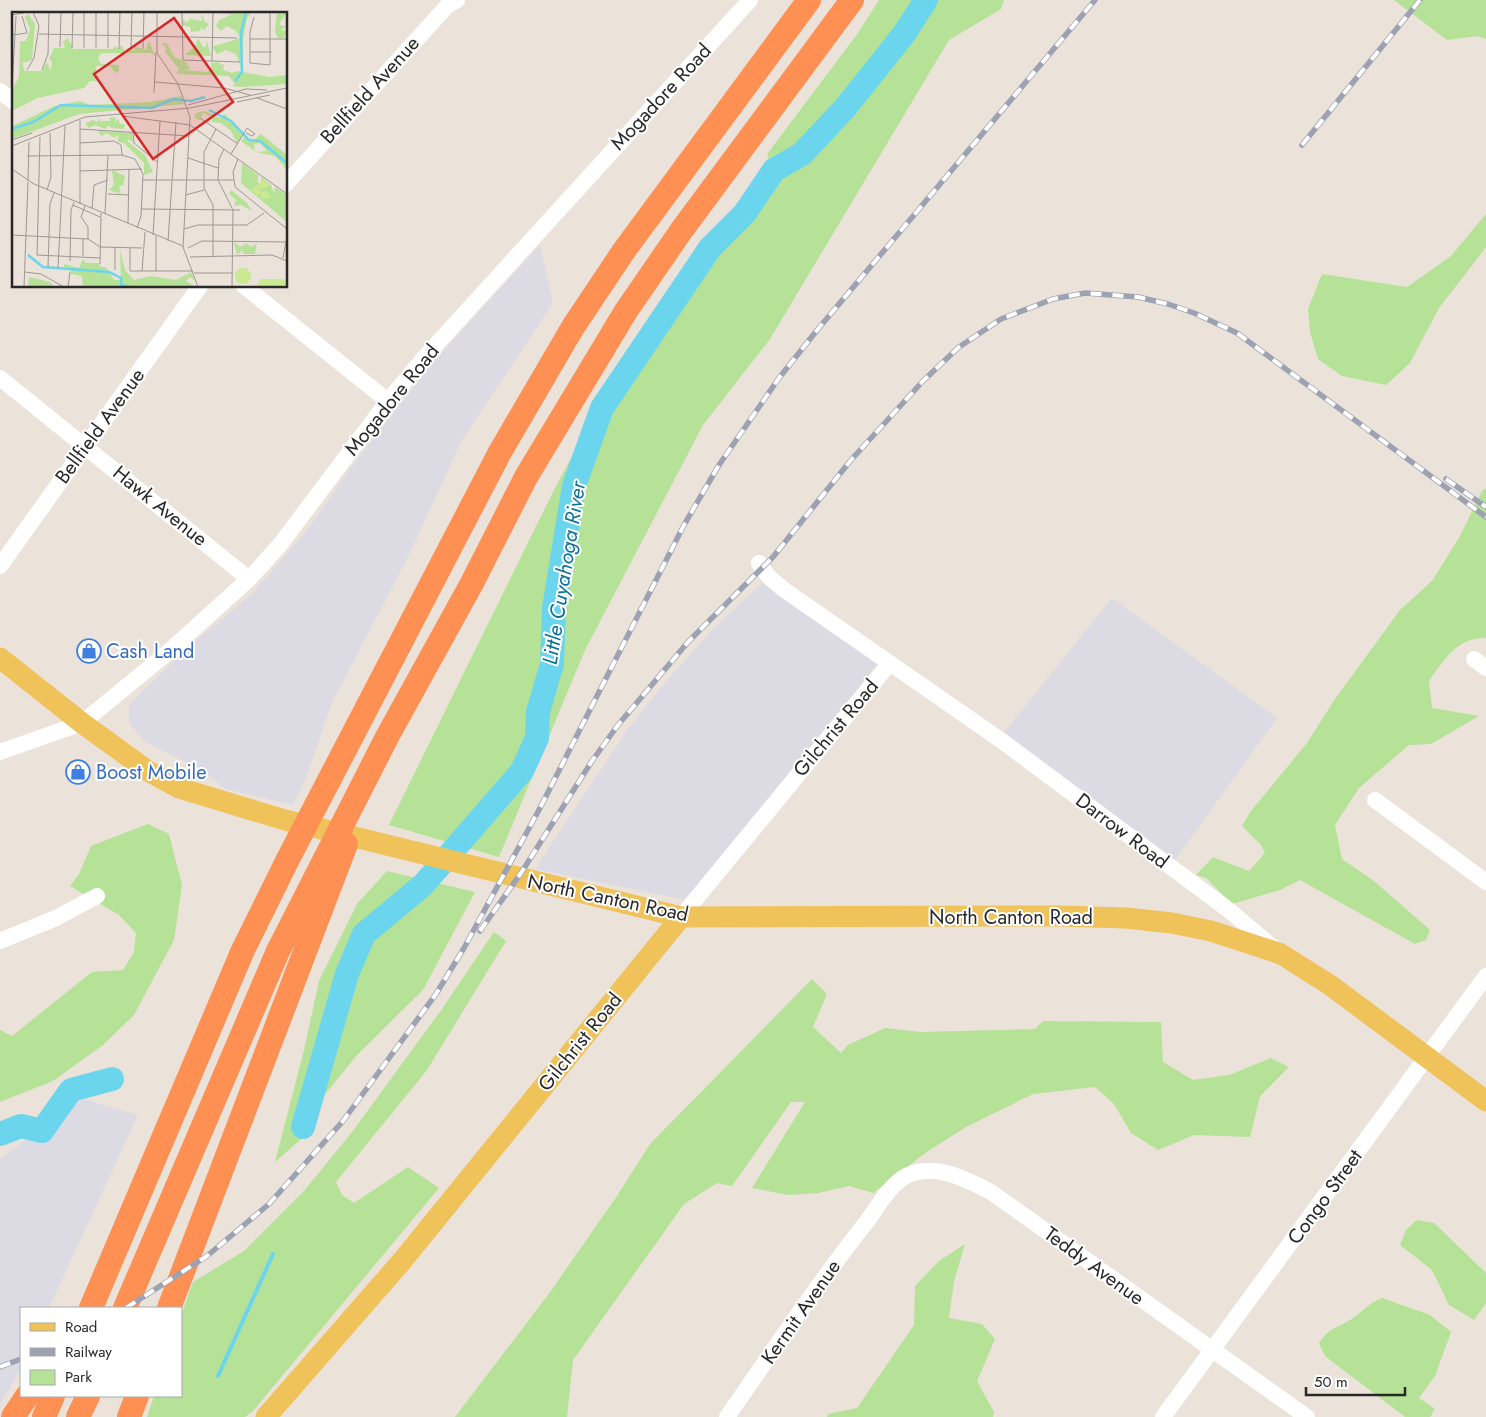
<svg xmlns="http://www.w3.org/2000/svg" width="1486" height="1417" font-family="Jost,sans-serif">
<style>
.industrial{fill:#dcdbe3}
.green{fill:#b5e296}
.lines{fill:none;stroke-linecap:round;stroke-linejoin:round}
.stream{stroke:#6cd5ee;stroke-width:4}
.river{stroke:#6cd5ee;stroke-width:24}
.minor{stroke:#fff;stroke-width:16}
.major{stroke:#f0c25a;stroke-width:21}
.highway{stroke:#fd9052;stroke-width:24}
.rail-casing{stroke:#9da2b3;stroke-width:5.5}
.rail{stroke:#fff;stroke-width:4;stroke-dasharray:11;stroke-linecap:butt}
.labels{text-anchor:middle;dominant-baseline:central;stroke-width:4;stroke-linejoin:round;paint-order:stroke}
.street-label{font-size:20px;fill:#282828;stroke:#fff}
.shop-label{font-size:20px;fill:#366cbe;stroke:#fff;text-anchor:start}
.water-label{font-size:21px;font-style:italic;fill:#0d7297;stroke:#fff}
.inset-river{fill:none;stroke:#6cd5ee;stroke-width:2.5}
.inset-road{fill:none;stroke:#9d9893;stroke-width:1}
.view{fill:#d62828;fill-opacity:0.15;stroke:#d62828;stroke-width:2.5}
.inset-edge{fill:none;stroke:#282828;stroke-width:2.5}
</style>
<rect width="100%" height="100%" fill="#ebe2da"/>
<!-- industrial -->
<path class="industrial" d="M540 245 553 303 462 440 407 559 332 702 306 778 293 805 226 789 200 769 145 742 129 723V704L192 644 252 594 309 528 349 470 435 360Z
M762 583 879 662 686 900 535 869 627 730 668 679 714 628Z
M1112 598 1277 718 1170 867 999 739Z
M80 1098 138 1115 49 1308H21V1369L0 1404V1159Z"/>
<!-- green -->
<path class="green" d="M879 0H1004L1001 9 949 40 770 339 703 425 585 650 499 857 389 825 553 492 617 372 689 267 770 162 767 154 858 33Z
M1394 0H1486V39L1477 36 1447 40Z
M1486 214V247L1439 308 1410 363 1386 385 1342 376 1318 359 1310 332 1308 309 1322 274 1407 287 1451 256Z
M1486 488V638C1457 637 1444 660 1429 681L1432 708 1479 716 1431 744 1409 745 1359 788 1335 825 1342 859 1374 881 1430 930 1426 940 1415 944 1300 880 1280 890 1232 904 1206 878 1196 875 1213 857 1249 871 1265 853 1261 845 1242 826 1251 811 1307 743 1335 699 1400 610 1432 581 1460 536 1482 491Z
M148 824 169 834 182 885 174 940 134 1015 103 1045 53 1081 0 1102V1030L12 1036 92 972 123 970 134 952 136 933 119 915 70 886 79 874 91 846Z
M387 871 475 892 423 990 357 1055 318 1103 309 1132 275 1162 304 1050 319 981 357 904Z
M494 932 506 941 427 1070 336 1182 342 1195 354 1203 408 1167 439 1188 253 1411 245 1417H147L154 1396H181V1316L193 1282 244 1251 304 1191 352 1132 442 1009Z
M812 979 827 994 813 1027 841 1053 848 1045 885 1028 920 1032 1035 1029 1043 1021 1161 1022 1163 1062 1193 1080 1229 1075 1271 1058 1289 1067 1260 1096 1250 1137 1194 1135 1158 1150 1131 1133 1114 1104 1095 1087 1033 1094 966 1127 928 1151 873 1193 849 1186 818 1193 789 1195 752 1188 805 1102H791L732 1186 717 1183 684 1204 573 1360 567 1417H455L548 1295 617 1196 650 1144Z
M1417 1220 1434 1223 1486 1273V1303L1474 1320 1449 1305 1432 1270 1400 1245 1406 1230Z
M965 1244 954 1281 949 1318 982 1324 995 1339 977 1381 994 1412 993 1417H827L828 1414 857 1408 914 1325 915 1286 939 1261Z
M1382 1298 1430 1315 1451 1332 1435 1376 1419 1398 1435 1409 1430 1417H1405L1325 1356 1319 1343C1331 1326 1334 1330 1350 1320 1363 1312 1367 1304 1382 1298Z"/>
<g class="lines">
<!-- stream -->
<path class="stream" d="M303 1127 304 1123
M218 1376 273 1254"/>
<!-- river -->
<path class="river" d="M303 1127 347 974 364 934 423 885 522 771 537 738 538 712 552 664 554 608 574 486 602 408 710 248 745 213 774 170 802 154 845 108 904 34 926 0
M0 1134 21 1126 42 1131 71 1090 112 1079"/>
<!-- minor -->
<path class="minor" d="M0 91 14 102
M286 184 447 6 457 0
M244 286 388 401
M0 378 249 579
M759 563 768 576 783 589 1002 741 1230 911 1276 950
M0 566 200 286
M1474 659 1486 668
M0 752 82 723 166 654 249 579 279 546 388 401 424 358 750 0
M1375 800 1486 882
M681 917 890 663
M0 941 56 918 97 896
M727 1417C773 1351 818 1283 868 1220 879 1205 891 1183 908 1175 936 1163 966 1179 991 1192L1307 1417
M1163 1417 1486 976"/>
<!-- major -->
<path class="major" d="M0 658 82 723 148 771 179 788 285 820 681 917 1059 916 1126 918 1172 923 1211 931 1281 954 1330 985 1486 1101
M266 1417 402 1261 681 917"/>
<!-- highway -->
<path class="highway" d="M91 1308 243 950 288 859 500 452 573 327 623 252 809 0
M125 1308 278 951 387 737 472 583 526 477 626 311 681 231 852 0
M169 1308 346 844
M13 1417 27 1396
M44 1417 53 1396
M78 1417 88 1396
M129 1417 137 1396"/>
<!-- rail casing -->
<g class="rail-casing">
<path id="rail" d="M1302 145 1420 0
M1446 479 1486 507
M480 931 521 873 592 761 618 725 688 642 773 557 851 460 923 381 959 347 1001 319 1053 299 1085 293 1138 297 1168 304 1194 313 1237 333 1486 517
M126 1308 207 1256 269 1204 343 1121 436 994 464 948 540 808 684 525 719 465 779 378 818 329 1095 0
M0 1367 21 1359"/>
</g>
<!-- rail -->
<use href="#rail" class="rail"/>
</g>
<!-- icons -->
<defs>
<g id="shop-ring" transform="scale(1.25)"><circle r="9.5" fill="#fff" stroke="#3f7fe0" stroke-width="1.5"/><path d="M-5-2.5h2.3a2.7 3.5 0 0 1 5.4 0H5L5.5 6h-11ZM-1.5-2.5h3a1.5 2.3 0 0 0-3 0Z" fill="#3f7fe0"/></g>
</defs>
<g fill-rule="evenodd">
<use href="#shop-ring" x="89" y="651"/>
<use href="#shop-ring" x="78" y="772"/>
</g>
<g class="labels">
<!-- street labels -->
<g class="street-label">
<text transform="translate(370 90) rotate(-48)">Bellfield Avenue</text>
<text transform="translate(661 97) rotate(-47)">Mogadore Road</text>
<text transform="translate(392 400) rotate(-51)">Mogadore Road</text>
<text transform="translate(100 426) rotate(-54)">Bellfield Avenue</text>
<text transform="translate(160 506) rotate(39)">Hawk Avenue</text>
<text transform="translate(836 728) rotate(-50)">Gilchrist Road</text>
<text transform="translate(1122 831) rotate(37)">Darrow Road</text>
<text transform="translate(608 898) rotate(12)">North Canton Road</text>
<text x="1011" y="917">North Canton Road</text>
<text transform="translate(580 1042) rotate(-51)">Gilchrist Road</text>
<text transform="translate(1325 1197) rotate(-54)">Congo Street</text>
<text transform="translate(1094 1266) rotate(36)">Teddy Avenue</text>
<text transform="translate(801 1312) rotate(-55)">Kermit Avenue</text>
</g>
<!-- shop labels -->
<g class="shop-label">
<text x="106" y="651">Cash Land</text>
<text x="96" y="772">Boost Mobile</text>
</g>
<!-- water labels -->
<g class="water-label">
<text transform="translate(564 573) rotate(-81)">Little Cuyahoga River</text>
</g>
</g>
<!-- overview -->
<g transform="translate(12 12)">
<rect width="275" height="275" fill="#ebe2da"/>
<path d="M225 0H240L235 6 231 27 230 58 224 42 214 38 205 42 200 35 228 26 224 19 215 14 209 19 204 14 207 8ZM265 0 275 1 267 12 274 15 269 18 275 19 272 26H266L263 20ZM189 1 193 10 197 12 192 18 189 15 188 19 179 20 178 15 170 13 171 7 175 11 178 7 190 9ZM16 2 23 12 20 48 10 51 13 59H30L35 50 39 59 40 50 37 47 42 36H53L51 30 56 26 61 37H101L102 34 107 37 109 33 113 39 116 36 123 39 122 34 134 38 137 29 143 44 139 41H89L86 46 89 52 107 53V59L104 61 98 54H84L85 69H78L72 76 25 86 0 99V78L7 65 8 29H14L18 17 13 5ZM186 26 191 35H194V27L199 44 173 43 183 34ZM150 31H155L162 45 174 50 178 57 172 58 195 60 199 58V51L207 50 208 53 212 52 211 58 220 61 226 59 258 65 275 63V72L231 75 220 74 223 72 217 64 164 62 167 57 153 40 154 36ZM169 84 172 92 67 102 0 127V114L43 94 68 89 78 93 137 90ZM193 99 208 106 213 102 231 124 225 131 219 119 209 111 200 110 199 105 191 101 188 108 182 106 184 101ZM104 105 103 110 106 107 108 112H113L112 117 99 116 97 113 93 117 83 113 77 116 73 112 80 108 85 110 87 106 88 109H98L97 106ZM86 119 120 121 121 130 116 127 115 129 133 143 141 160 132 163V151L112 131 106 130V123L102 126 95 121 89 124ZM249 122 275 143V158L263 144 244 140 255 139 248 131 242 132 243 139 229 129 233 125 240 129ZM230 151 246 163V171H249V165L259 173 262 182 263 175 275 183V210L229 171ZM100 158 113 164 111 173 107 174 109 182 97 178 102 173ZM219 178 234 190 240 199 229 193 222 194 224 188 217 182ZM222 230 228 235 234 231 239 235 245 231 243 242H231V238L225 243ZM108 237 113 258 122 268 138 264 164 268 179 260 183 269 178 265 174 269 184 275H71L70 264 59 262 58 258 52 257V252L67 256 71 247 74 251H87L88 255H94L102 268H109ZM17 265 38 270 42 275H16Z" fill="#b5e296"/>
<path d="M251 168 258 173 253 177 247 175 248 180 255 179 259 186 249 187 248 181 245 184 239 178ZM223 264a8 8 0 1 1 16 0a8 8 0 1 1-16 0ZM248 267H272L275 273 245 275Z" fill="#cae991"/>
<path class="inset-river" d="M223 69 230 60 229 21 234 0M197 98 219 109 237 128 248 129 275 151M0 117 21 110 49 93 140 96 161 87 179 89 193 85M16 243 31 255 97 260 109 266V273L120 275"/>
<path class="inset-road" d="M145 0V41L166 72 178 105 171 235 186 275M170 0 171 48 228 50M188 0 221 1M0 3 16 0M242 5 238 20V51L258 53V0M27 22 225 26M0 23 15 21 10 4M238 27H275M48 35 49 0M60 36 61 0M72 36V0M84 36V0M96 36V0M107 37 108 0M119 37 120 0M131 37 132 0M238 40H260M200 49 201 0M15 58 22 46 27 14 21 0M30 58 36 42 37 0M143 70 166 72M166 72 212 76 238 83M0 76 4 4M142 81 144 40M245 86 275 97M225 90 258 83M176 93 234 77 255 78M110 104 178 113 275 182M188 106 226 132M68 117 177 124M121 120 122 131 145 150M28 125 25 243 88 246M0 128 20 121M68 131 102 129 109 133 110 143M0 134 73 105 178 96 275 76M212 137 207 147 206 168 221 198 220 275M219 142 235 116 243 122 240 124 234 121M15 144 110 143 123 147 131 162 129 204 125 216M176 146 206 156M226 147 221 160 223 175 275 217M0 157 22 172 171 234M68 159 130 157M131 168H221M16 169 17 130M35 178 39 165 38 121M96 182 117 183M174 183 192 178M68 192V108M61 193 88 205M73 194 69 205 76 215V227M80 197 82 173 96 168M129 197 228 198M93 202 96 143M116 211 117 157M172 217 186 213H235L252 201M0 223 76 227 88 235 130 236M141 223 148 109M156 229 164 110M118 236V259H181M176 236 190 229 275 230M71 244V227M178 245 260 243 275 249M201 245V193L192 176V140L204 117M271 246 274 230M58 249 59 198 62 190M88 252 89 201M36 255 38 192 42 181M46 256 53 114M103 258V235M130 259 133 220M144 259V224M13 260 29 262 52 275M182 261H221M12 275 16 170M56 275 58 260"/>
<path class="view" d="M162 6 221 90 141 147 82 62Z"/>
<rect width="275" height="275" class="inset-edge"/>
</g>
<!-- legend -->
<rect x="20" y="1307" width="162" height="90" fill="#ffffff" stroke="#a9a9a9"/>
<rect x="30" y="1323" width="25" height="8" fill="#f0c25a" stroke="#a9a9a9"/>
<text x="65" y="1332" font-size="15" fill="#282828">Road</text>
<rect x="30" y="1348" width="25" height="8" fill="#9da2b3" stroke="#a9a9a9"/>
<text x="65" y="1357" font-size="15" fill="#282828">Railway</text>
<rect x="30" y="1370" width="25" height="15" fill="#b5e296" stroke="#a9a9a9"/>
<text x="65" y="1382" font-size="15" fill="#282828">Park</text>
<!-- scale -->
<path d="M1306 1387v8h99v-8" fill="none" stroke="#282828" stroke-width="2.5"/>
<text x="1314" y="1387" font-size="15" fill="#282828" stroke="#ffffff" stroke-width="4" paint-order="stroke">50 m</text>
</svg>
